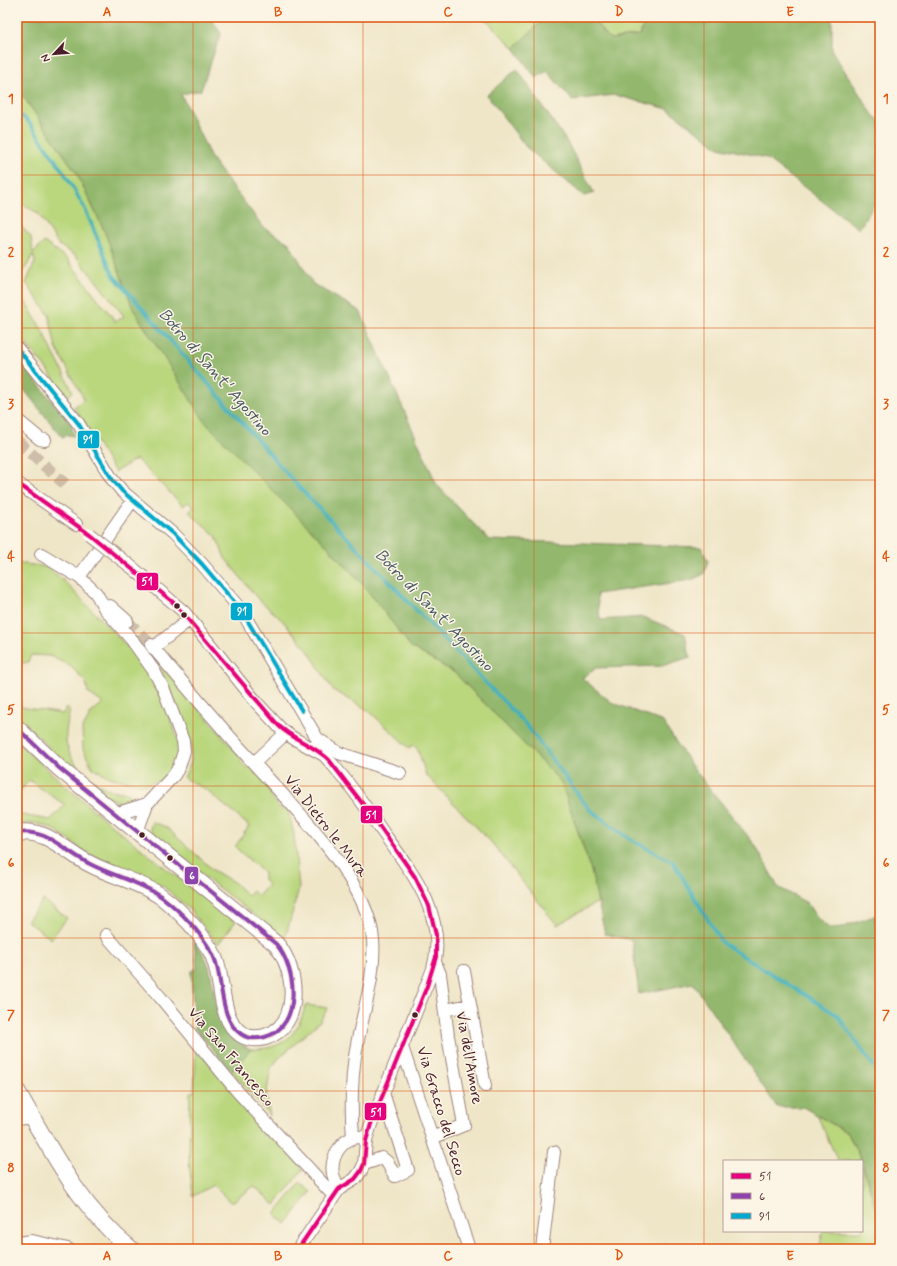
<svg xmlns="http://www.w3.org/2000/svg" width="897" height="1266" font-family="Mynerve,sans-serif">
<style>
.green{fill:#bad77e;stroke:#827b54}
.forest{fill:#93b86d;stroke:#6e6c4c}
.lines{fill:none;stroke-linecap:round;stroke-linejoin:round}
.stream{stroke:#41b0bc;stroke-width:3.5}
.minor-tunnel{stroke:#cebea9;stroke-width:12;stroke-dasharray:12 6;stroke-linecap:butt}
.minor-casing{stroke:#9c827a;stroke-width:14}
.major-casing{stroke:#9c827a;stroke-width:18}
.minor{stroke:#fff;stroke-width:12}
.major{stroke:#fff;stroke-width:16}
.minor-bridge-casing{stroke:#9c827a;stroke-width:14;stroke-linecap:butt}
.minor-bridge{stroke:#fff;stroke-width:12}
.bus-1-casing{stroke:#fcf5e5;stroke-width:7}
.bus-2-casing{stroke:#fcf5e5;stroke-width:7}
.bus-3-casing{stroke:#fcf5e5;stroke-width:7}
.bus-1{stroke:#e5007d;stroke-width:4}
.bus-2{stroke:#8e44ad;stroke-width:4}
.bus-3{stroke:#00a9ce;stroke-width:4}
.grid{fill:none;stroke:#e0560e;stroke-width:1;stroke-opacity:0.55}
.bus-dot{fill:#4a1f2b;stroke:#fcf5e5;stroke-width:1.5}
.labels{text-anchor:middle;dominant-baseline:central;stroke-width:3;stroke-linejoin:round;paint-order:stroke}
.street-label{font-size:16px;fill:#4a1f2b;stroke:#fcf5e5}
.water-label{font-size:17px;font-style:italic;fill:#465965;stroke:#fcf5e5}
.line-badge{stroke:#fcf5e5;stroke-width:1.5}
.badge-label{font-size:11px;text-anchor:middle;font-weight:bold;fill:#fff}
.neatline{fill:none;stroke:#e0560e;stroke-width:1.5}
.grid-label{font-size:13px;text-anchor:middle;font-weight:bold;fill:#e0560e}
</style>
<rect width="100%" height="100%" fill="#fcf5e5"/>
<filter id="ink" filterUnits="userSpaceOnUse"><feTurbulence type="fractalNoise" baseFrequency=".025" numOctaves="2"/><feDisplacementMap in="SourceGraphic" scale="8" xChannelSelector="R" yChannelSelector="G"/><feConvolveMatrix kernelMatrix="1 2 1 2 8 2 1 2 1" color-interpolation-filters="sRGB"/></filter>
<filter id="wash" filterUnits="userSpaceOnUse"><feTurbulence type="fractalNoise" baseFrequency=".012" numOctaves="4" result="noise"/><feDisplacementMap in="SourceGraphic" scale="16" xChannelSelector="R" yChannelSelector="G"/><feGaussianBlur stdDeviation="0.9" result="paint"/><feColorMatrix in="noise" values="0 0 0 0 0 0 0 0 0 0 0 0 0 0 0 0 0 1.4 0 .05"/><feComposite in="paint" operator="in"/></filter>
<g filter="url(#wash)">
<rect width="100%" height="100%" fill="#efe6c8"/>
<!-- green -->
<path class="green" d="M483 17H546L514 48Z
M590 17H622L623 19 643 26 640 35 610 39Z
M17 93 23 96 76 172 104 230 327 546 365 586 411 647 455 673 561 782 591 870 598 902 557 925 491 842 426 775 418 750 413 745 409 748 368 710 333 690 307 649 281 619 257 598 225 558 216 536 189 512 194 507 188 502 183 506 136 459 115 472 74 407 84 399 56 348 49 315 26 283 35 262 33 254 27 266 17 277V222L31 237 33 253 44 242 67 259 116 322 124 316 76 256 59 245 38 213 17 201Z
M17 287 42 330 73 392 65 398 52 381 53 377 17 332Z
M17 563 47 567 64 581 143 663 161 694 180 745 176 764 161 780 143 785 109 777 92 767 83 749 82 729 92 712 103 703 88 693 86 682 70 666 50 656 31 655 28 662 17 664Z
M150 650 242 759 240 761 246 768 250 766 275 791 270 795 282 810 287 805 294 834 299 888 285 939 210 881 156 836 150 829 152 822 166 827 213 870 235 883 248 896 253 891 258 896 268 885 264 880V873L235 847 249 826 205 789 184 778 191 762V745L183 720 162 673 147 653Z
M17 698 20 699 21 707 63 714 66 707 70 710C68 720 65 731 66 741 69 762 89 781 108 789 116 792 129 791 134 798V801C131 802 128 803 125 803 100 803 36 734 17 715Z
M17 741C85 807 160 865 236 921L218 944 190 910 163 886 85 852 57 831 45 826 35 823 17 825V814L50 820 65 805 29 780 17 795Z
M43 900 67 918 51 939 27 921Z
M306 1005 328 1008 319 1022 279 1058 271 1068 266 1096 270 1116 232 1071 251 1049C284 1049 296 1037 306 1005Z
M196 1048 303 1169 275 1205 254 1186 231 1203 213 1185 193 1196 189 1162 190 1092H194Z
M817 1115 848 1133 861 1161H838Z
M862 1165 880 1222V1249H819L823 1231H862Z
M300 1183 311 1192 286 1224 275 1214Z"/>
<!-- forest -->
<path class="forest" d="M17 17H209L221 33 201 90 181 94 211 158 263 227 289 243 313 284 360 311 437 485 489 540 701 547 708 561 704 574 691 580 597 594 600 620 643 617 685 634 690 657 662 666 596 668 582 678 611 702 663 722 691 765 755 845 778 887 807 903 817 918 829 928 843 927 880 914V1222L862 1161 848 1133 803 1107H777L693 983 639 994 632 940 605 934 591 870 561 782 455 673 411 647 364 586 327 546 205 422 133 309 104 230 76 172 23 96 17 93Z
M546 17H590L610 39 640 35 643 26 623 19 622 17H832V51L873 115 880 121V194L859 229 766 158 718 147 668 109 615 95 572 100 547 71 536 78 514 48Z
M517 69 567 142 594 193 584 196 526 147 487 95Z
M17 358 71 424 74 436 68 435 62 437 17 381Z
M194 940C200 949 206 957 209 967 218 1000 212 1035 251 1049L232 1071 195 1029 191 972 197 968Z"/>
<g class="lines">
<!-- stream -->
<path class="stream" d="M17 113 28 121 67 177 85 209 113 275 297 485 528 727 589 809 628 838 673 862 722 943 837 1015 880 1075"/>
</g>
</g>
<g filter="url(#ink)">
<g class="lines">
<!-- minor-tunnel -->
<path class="minor-tunnel" d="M17 441 65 484
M127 621 151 645"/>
<!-- minor casing -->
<g class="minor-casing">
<path id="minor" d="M17 348 78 423 112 479 122 491 173 534 202 564 241 610 317 738 324 755
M17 420 40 439 45 440
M17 483 76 524
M132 501 79 577 96 593 105 609 132 640 154 671 164 690 183 741 184 751 179 767 174 775 147 804 137 832
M41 554 79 577
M134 569 184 612 257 703 282 730 293 738 324 755 333 765C351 786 367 808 382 831 411 871 448 916 433 969L371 1124 366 1141 364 1164 361 1171 355 1179 339 1189 298 1249
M110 606 127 621
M151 645C183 683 215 721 248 757 288 801 369 879 373 940 376 977 362 1014 356 1050 351 1079 351 1110 353 1138
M153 648 190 619
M318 739 339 753 400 773
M254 763 286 733
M115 814 147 804
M106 935 161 998 238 1092 334 1196
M464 971 485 1086
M445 1010 469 1005
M402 1047 469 1249
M17 1119 32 1117
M432 1138 464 1125 448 1036 440 974 435 962
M364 1164 382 1158 387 1162 395 1176 408 1170 383 1093
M339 1189C337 1184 334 1179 333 1174 330 1157 342 1137 360 1137
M17 1243 32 1241 68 1249
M542 1249 554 1152"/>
</g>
<!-- major casing -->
<g class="major-casing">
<path id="major" d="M17 728 59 768 276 944C297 968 303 1026 265 1037 257 1039 248 1039 241 1034 217 1018 225 975 211 951 199 931 180 911 162 897 141 882 113 876 90 864 74 856 60 843 44 836 36 833 26 831 17 833
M17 1091C50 1148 79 1207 131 1249"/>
</g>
<!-- minor -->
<use href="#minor" class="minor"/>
<!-- major -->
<use href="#major" class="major"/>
<!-- minor-bridge casing -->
<g class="minor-bridge-casing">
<path id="minor-bridge" d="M89 534 134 569"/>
</g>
<!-- minor-bridge -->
<use href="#minor-bridge" class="minor-bridge"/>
<!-- bus-1 casing -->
<g class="bus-1-casing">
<path id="bus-1" d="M17 483 89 534 174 603 278 725C293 740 314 745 329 760L379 825 415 877 429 906 436 935V957L427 986 371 1124 366 1141 364 1164 361 1171 355 1179 339 1189 298 1249"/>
</g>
<!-- bus-2 casing -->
<g class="bus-2-casing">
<path id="bus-2" d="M17 728 59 768 276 944C297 968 303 1026 265 1037 257 1039 248 1039 241 1034 217 1018 225 975 211 951 199 931 180 911 162 897 141 882 113 876 90 864 74 856 60 843 44 836 36 833 26 831 17 833"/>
</g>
<!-- bus-3 casing -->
<g class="bus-3-casing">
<path id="bus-3" d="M17 348 78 423 112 479 122 491 173 534 202 564 241 610 302 711"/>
</g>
<!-- bus-1 -->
<use href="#bus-1" class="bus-1"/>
<!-- bus-2 -->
<use href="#bus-2" class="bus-2"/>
<!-- bus-3 -->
<use href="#bus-3" class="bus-3"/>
</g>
</g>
<!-- grid -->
<path class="grid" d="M193 17V1249M363 17V1249M534 17V1249M704 17V1249M17 175H880M17 328H880M17 480H880M17 633H880M17 786H880M17 938H880M17 1091H880"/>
<!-- markers -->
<g class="bus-dot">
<circle cx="177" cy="606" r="3.5"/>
<circle cx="184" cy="615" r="3.5"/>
<circle cx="142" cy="835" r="3.5"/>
<circle cx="170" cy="858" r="3.5"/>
<circle cx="415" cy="1015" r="3.5"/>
</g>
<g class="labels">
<!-- street labels -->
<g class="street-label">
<text transform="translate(326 826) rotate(52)">Via Dietro le Mura</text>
<text transform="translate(231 1057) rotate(50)">Via San Francesco</text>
<text transform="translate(469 1058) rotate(80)">Via dell'Amore</text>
<text transform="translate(441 1111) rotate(73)">Via Gracco del Secco</text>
</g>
<!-- water labels -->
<g class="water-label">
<text transform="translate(215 372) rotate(49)">Botro di Sant' Agostino</text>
<text transform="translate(434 610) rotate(46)">Botro di Sant' Agostino</text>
</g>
</g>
<g class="line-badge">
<rect x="77" y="430" width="23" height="19" rx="4" fill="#00a9ce"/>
<rect x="136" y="572" width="23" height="19" rx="4" fill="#e5007d"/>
<rect x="230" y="602" width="23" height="19" rx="4" fill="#00a9ce"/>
<rect x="360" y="805" width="23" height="19" rx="4" fill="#e5007d"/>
<rect x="184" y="866" width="15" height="19" rx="4" fill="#8e44ad"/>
<rect x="364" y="1102" width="23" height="19" rx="4" fill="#e5007d"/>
</g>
<g class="badge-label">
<text x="88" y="443">91</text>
<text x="147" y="585">51</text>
<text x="242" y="615">91</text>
<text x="371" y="819">51</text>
<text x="192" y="879">6</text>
<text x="376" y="1116">51</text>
</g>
<!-- margin -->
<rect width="897" height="1266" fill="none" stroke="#fcf5e5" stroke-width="44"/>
<!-- legend -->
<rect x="723" y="1160" width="140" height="72" fill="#fcf5e5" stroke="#b59f9b"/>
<rect x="731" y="1173" width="20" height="6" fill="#e5007d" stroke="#b59f9b"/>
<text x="759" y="1180" font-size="12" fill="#4a1f2b">51</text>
<rect x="731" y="1193" width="20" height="6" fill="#8e44ad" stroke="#b59f9b"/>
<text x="759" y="1200" font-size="12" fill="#4a1f2b">6</text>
<rect x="731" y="1213" width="20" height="6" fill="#00a9ce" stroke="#b59f9b"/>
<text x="759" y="1220" font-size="12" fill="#4a1f2b">91</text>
<!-- north arrow -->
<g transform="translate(54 54) rotate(244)" stroke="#fcf5e5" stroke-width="3" paint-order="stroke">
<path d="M0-3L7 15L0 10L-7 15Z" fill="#4a1f2b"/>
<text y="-6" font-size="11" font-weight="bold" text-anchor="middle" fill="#4a1f2b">N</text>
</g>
<rect x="22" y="22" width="853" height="1222" class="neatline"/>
<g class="grid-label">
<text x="107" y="16">A</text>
<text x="278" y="16">B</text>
<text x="448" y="16">C</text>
<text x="619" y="16">D</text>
<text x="790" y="16">E</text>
<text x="11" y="103">1</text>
<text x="886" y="103">1</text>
<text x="11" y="256">2</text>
<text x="886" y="256">2</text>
<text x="11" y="408">3</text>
<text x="886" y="408">3</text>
<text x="11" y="561">4</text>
<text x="886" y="561">4</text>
<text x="11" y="714">5</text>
<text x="886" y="714">5</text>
<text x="11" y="867">6</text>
<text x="886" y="867">6</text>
<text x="11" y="1019">7</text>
<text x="886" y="1019">7</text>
<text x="11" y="1172">8</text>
<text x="886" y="1172">8</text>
<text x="107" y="1260">A</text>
<text x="278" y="1260">B</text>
<text x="448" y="1260">C</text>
<text x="619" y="1260">D</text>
<text x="790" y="1260">E</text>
</g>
</svg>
